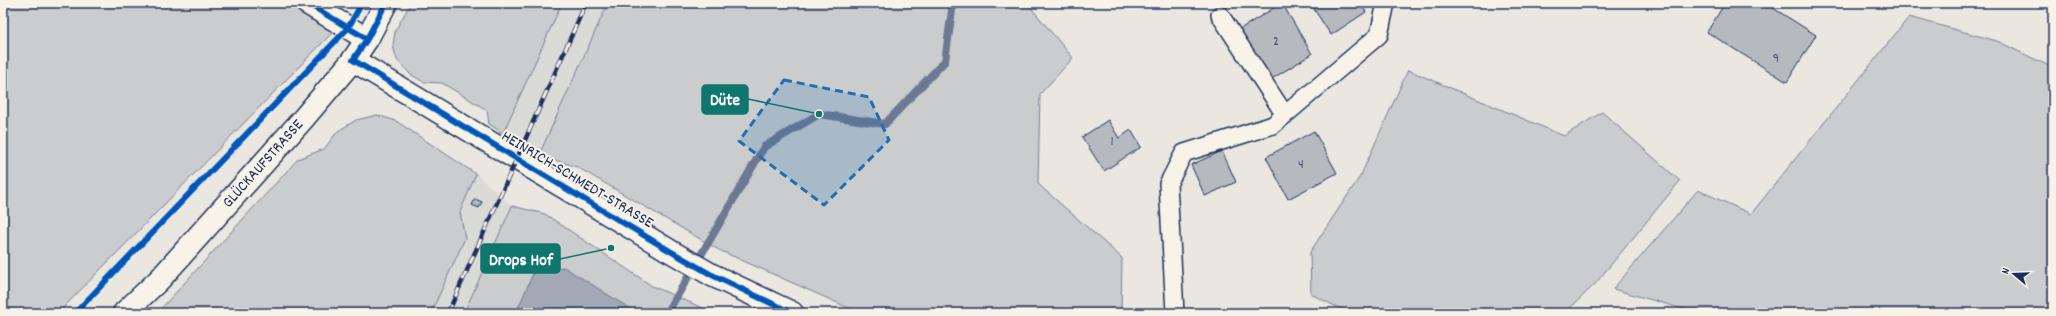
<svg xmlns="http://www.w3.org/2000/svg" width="2056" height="316" font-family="Dekko,sans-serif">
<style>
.built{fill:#dadad6}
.green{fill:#cbcccd;stroke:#737e96}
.water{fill:#a3a8b4;stroke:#6d7892}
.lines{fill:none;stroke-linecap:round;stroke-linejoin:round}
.stream{stroke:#6d7892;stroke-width:8}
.building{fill:#b6babf;stroke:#1b2f5e}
.service-casing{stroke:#1b2f5e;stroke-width:20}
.minor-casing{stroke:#1b2f5e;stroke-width:25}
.secondary-casing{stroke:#1b2f5e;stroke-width:25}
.service{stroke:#f7f3e8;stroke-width:17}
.minor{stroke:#f7f3e8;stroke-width:22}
.secondary{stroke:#f7f3e8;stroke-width:22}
.rail-casing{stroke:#1b2f5e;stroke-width:4.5}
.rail{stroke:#f7f3e8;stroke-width:3;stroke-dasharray:9;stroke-linecap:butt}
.cycleway-casing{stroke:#f7f3e8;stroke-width:8}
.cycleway{stroke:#0057b8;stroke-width:6}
.marked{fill:#1f6fb2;fill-opacity:0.2;stroke:#1f6fb2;stroke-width:3;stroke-dasharray:8 5;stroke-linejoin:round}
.labels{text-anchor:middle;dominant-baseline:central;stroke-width:4;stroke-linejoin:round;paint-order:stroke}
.number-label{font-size:14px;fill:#425276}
.street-label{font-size:16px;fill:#1b2f5e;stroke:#f7f3e8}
.leader{fill:none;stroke:#0f766e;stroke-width:1.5}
.callout-dot{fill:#0f766e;stroke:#f7f3e8;stroke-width:1.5}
.callout{fill:#0f766e;stroke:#0f766e;stroke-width:1.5}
.callout-label{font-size:17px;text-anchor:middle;font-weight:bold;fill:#fff}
</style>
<rect width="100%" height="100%" fill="#eae7e0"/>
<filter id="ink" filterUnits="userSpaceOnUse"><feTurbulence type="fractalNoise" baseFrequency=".025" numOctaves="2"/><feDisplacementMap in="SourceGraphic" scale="8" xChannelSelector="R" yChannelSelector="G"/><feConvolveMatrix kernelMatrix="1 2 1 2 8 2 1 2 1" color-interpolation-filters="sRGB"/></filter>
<g filter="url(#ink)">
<!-- built -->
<path class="built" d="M562 3H608L539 155 503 133Z
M476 174 512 206 464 313H431L465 238 460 212Z"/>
<!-- green -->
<path class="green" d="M3 3H288L335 30 58 313H13L3 306Z
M411 3H562L503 133 489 124 487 110 442 83 424 82 410 74 397 60 393 46 395 31Z
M608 3H1027L1073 58 1040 94 1038 184 1122 258 1121 313H860L719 250 577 167 539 155Z
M1909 17 1997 41 2053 68V313H1698L1613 289 1698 190 1751 214Z
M1408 70 1564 136 1602 112 1680 181 1595 284 1565 313H1349L1311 294 1310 252 1361 175Z
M377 115 396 121 476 174 460 212 465 238 431 313H157L298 159 324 149 338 131 356 120Z
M512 206 545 214 652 286 714 313H464Z"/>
<!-- water -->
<path class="water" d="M564 267 637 313H516L534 271Z"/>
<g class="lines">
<!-- stream -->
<path class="stream" d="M673 313 670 308 764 147 819 114 885 124 945 61 953 3"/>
</g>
<!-- building -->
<path class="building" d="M1282 3 1312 54 1270 80 1240 29Z
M1310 3H1360L1366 12 1331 35Z
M1725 3H1765L1816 35 1787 82 1707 32Z
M1108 120 1119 138 1131 130 1141 147 1104 171 1082 137Z
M1314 131 1337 173 1288 199 1266 157Z
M1222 151 1236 182 1205 196 1191 165Z
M475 199 482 202 479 208 472 205Z"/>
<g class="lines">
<!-- service casing -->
<g class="service-casing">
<path id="service" d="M1220 15 1285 115
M1175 313 1168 184 1184 153 1273 125 1379 35 1386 3"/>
</g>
<!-- minor casing -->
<g class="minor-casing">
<path id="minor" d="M307 3 367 39
M353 60 670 251 712 275 792 313"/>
</g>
<!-- secondary casing -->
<g class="secondary-casing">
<g id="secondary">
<path id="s1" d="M124 313 160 279 303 119 353 60 367 39 386 3"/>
</g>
</g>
<!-- service -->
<use href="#service" class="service"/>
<!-- minor -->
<use href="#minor" class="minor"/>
<!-- secondary -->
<use href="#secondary" class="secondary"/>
<!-- rail casing -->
<g class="rail-casing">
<path id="rail" d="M448 313 586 3"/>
</g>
<!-- rail -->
<use href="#rail" class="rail"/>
<!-- cycleway casing -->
<g class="cycleway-casing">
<path id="cycleway" d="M307 3 367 39
M386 3 367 39 353 60 670 251 712 275 792 313
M75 313 348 28 362 3"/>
</g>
<!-- cycleway -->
<use href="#cycleway" class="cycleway"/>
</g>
</g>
<!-- marked area -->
<path class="marked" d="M784 80 869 97 889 140 824 205 739 141Z"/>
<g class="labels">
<!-- number labels -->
<g class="number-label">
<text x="1276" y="42">2</text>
<text x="1776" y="59">9</text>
<text x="1112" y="142">1</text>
<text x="1301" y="165">4</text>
</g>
<!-- street labels -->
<g class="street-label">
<text stroke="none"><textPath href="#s1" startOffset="204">GLÜCKAUFSTRASSE</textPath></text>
<text transform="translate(577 180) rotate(31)">HEINRICH-SCHMEDT-STRASSE</text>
</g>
</g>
<!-- callouts -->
<path class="leader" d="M819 114L748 99M611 248L560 259"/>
<g class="callout-dot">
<circle cx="819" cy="114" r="4"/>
<circle cx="611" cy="248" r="4"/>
</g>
<g class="callout">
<rect x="702" y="85" width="46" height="29" rx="4"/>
<rect x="481" y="244" width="79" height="29" rx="4"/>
</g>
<g class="callout-label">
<text x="725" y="105">Düte</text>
<text x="521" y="265">Drops Hof</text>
</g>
<!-- margin -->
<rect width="2056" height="316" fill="none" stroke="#f7f3e8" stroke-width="16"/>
<rect x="8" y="8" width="2040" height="300" fill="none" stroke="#1b2f5e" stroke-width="1.5" filter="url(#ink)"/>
<!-- north arrow -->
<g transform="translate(2014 274) rotate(289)" stroke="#f7f3e8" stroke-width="3" paint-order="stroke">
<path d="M0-3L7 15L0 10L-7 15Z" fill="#1b2f5e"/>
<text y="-6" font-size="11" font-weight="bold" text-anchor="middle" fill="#1b2f5e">N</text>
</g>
</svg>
